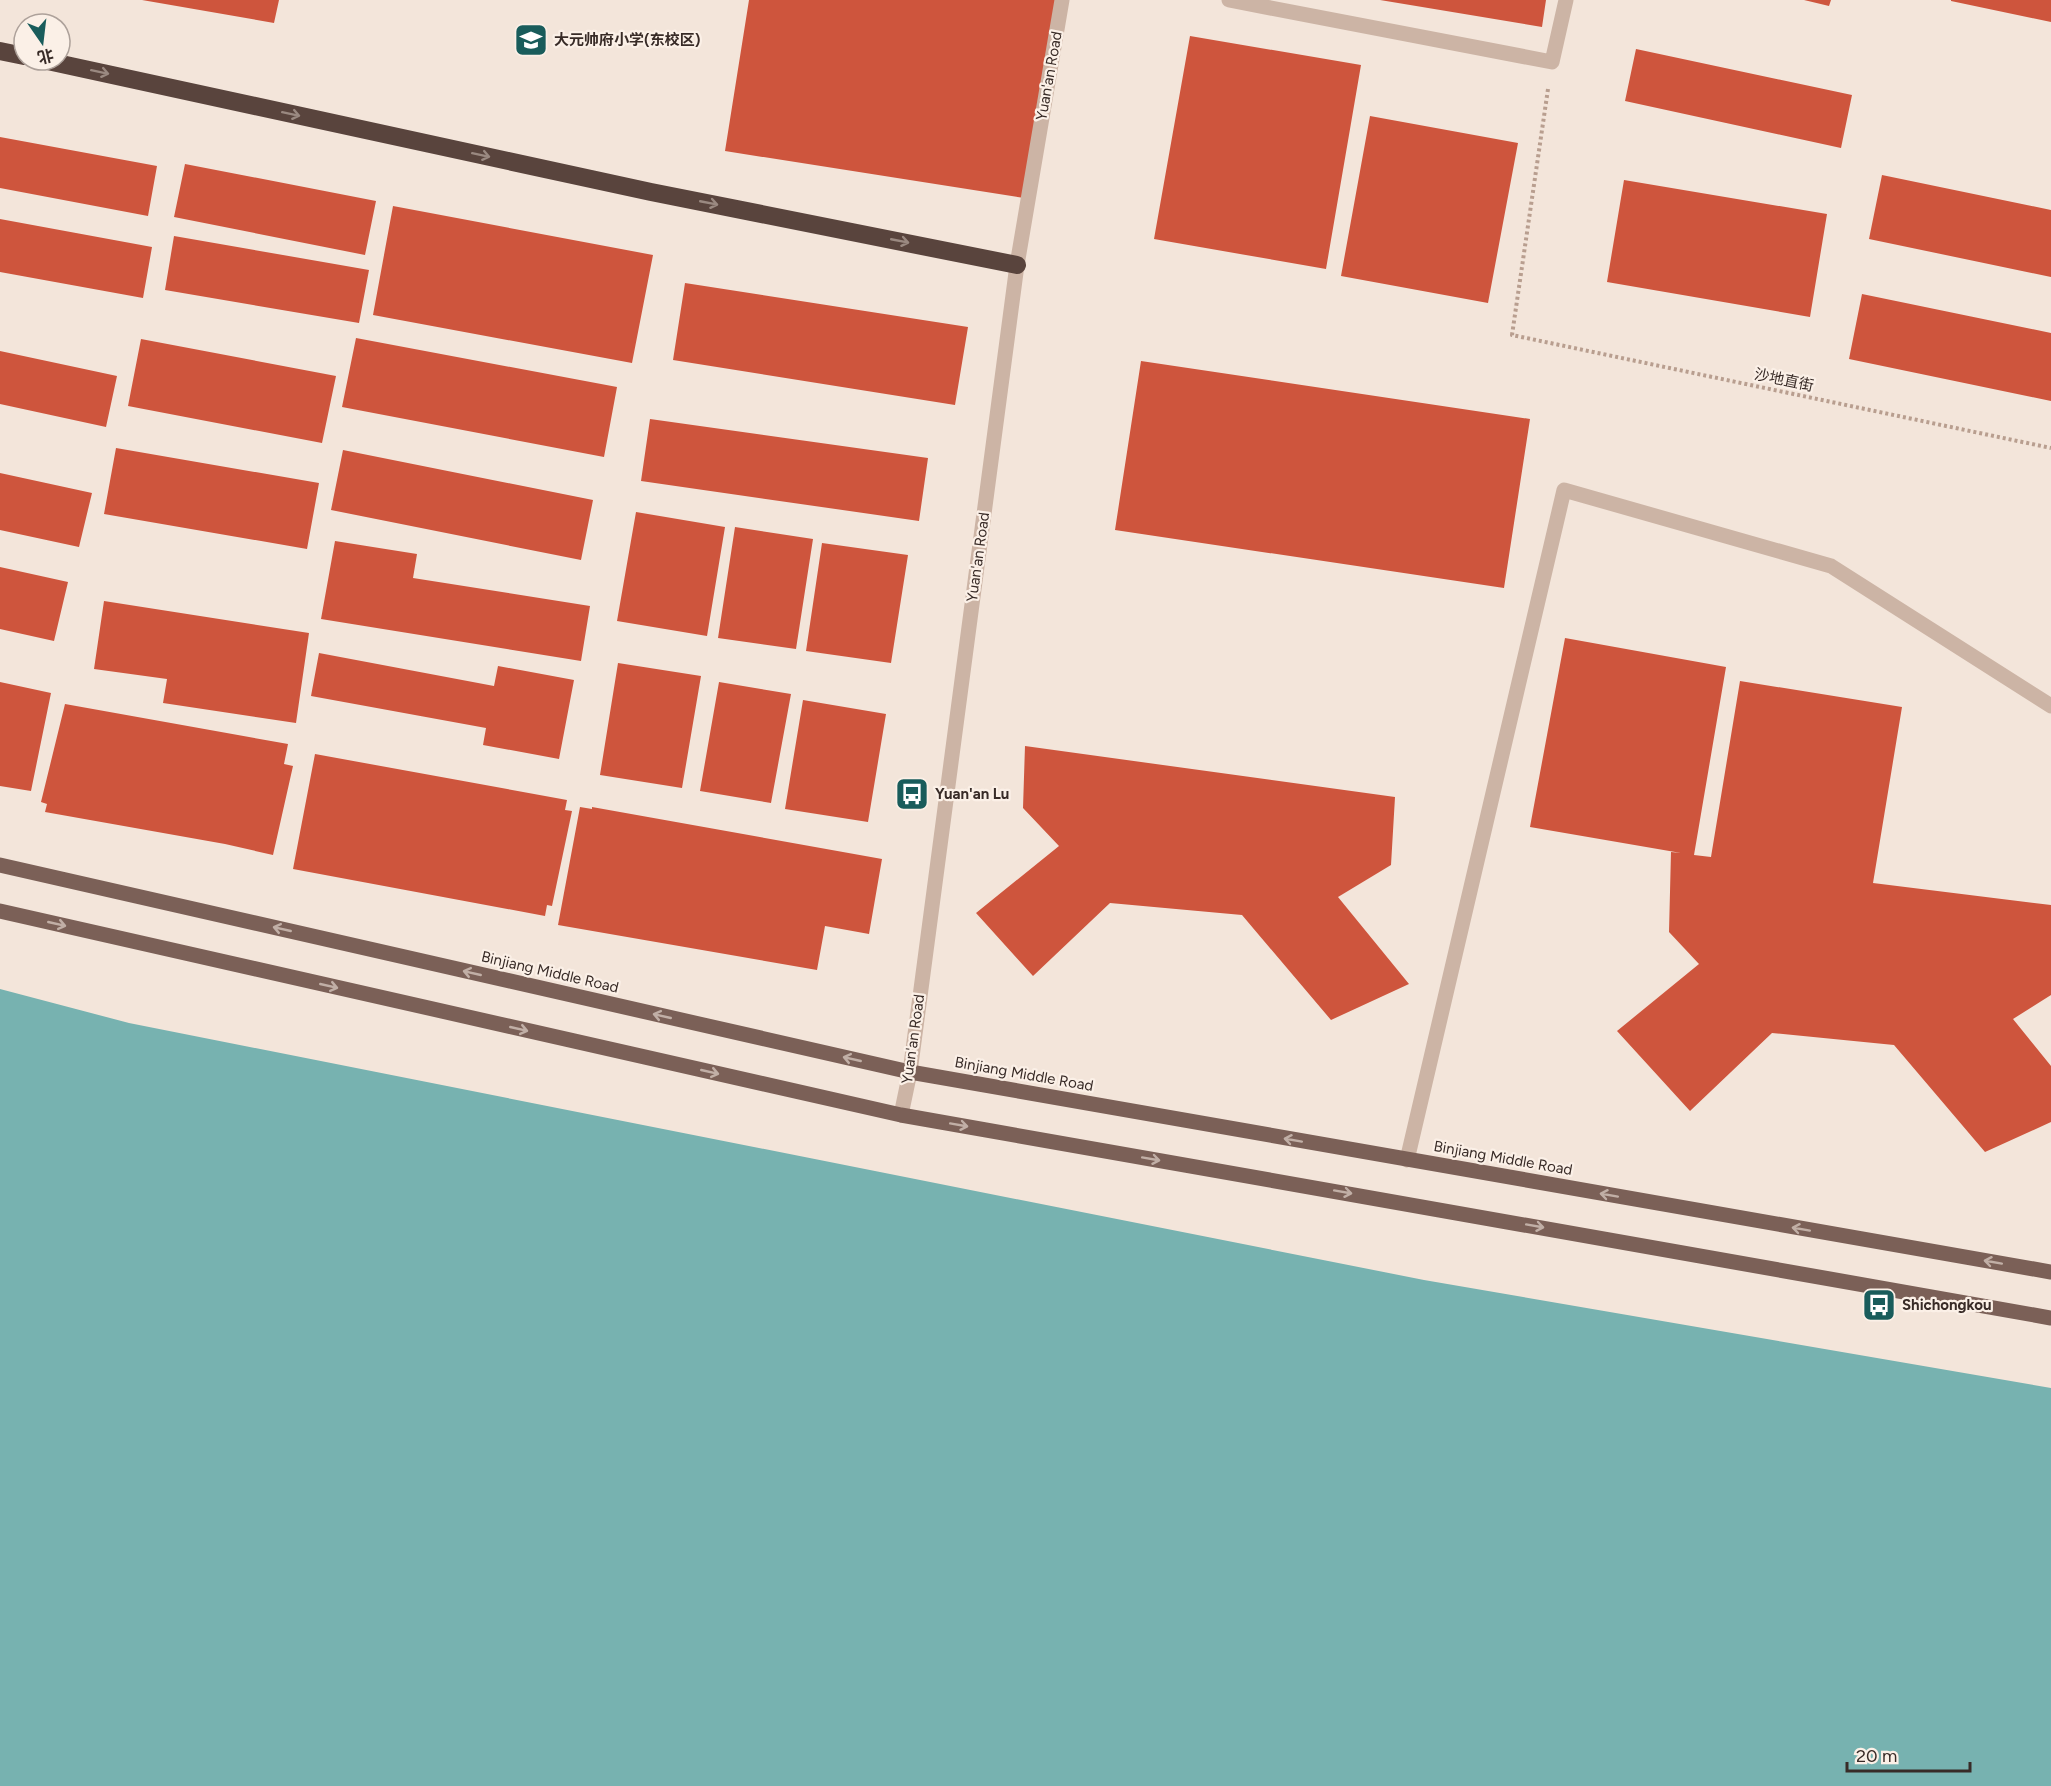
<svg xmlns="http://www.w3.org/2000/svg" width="2051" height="1786" font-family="Figtree,'Noto Sans SC',sans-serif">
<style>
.water{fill:#77b2b0}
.building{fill:#ce553d}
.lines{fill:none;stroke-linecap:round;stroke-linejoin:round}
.path{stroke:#b89e8f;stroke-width:4;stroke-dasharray:3 3;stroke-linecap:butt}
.minor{stroke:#ccb4a5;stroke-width:15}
.major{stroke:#7b6057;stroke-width:15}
.highway{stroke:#59443d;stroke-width:18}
.oneway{stroke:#9a8981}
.oneway2{stroke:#c1afa6}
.labels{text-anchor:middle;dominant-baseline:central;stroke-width:4.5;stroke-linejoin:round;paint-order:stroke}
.poi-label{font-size:15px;font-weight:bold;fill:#382b27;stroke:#fbf0e7;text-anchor:start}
.street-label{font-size:15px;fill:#382b27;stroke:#fbf0e7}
</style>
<rect width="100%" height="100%" fill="#f3e5da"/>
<!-- water -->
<path class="water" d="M0 989 129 1023 1424 1280 2051 1388V1786H0Z"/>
<!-- building -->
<path class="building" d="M142 0H279L274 23Z
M749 0H1056L1024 198 725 151Z
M1380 0H1546L1542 27Z
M1804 0H1831L1829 6Z
M1951 0H2051V22L1951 1Z
M1190 36 1361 65 1326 269 1154 239Z
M1636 49 1852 95 1841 148 1625 101Z
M1370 116 1518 143 1488 303 1341 276Z
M0 137 157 166 148 216 0 188Z
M185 164 376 201 365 255 174 217Z
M1882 175 2051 210V277L1869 239Z
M1624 180 1827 214 1810 317 1607 282Z
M393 206 653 255 632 363 373 315Z
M0 219 152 247 143 298 0 272Z
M174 236 369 270 359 323 165 290Z
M685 283 968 327 955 405 673 360Z
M1862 294 2051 333V401L1849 359Z
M356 338 617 387 604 457 342 407Z
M141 339 336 376 322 443 128 406Z
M0 351 117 376 106 427 0 404Z
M1141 361 1530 419 1504 588 1115 530Z
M650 419 928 458 919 521 641 481Z
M116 448 319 483 307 549 104 514Z
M343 450 593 500 581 560 331 510Z
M0 473 92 493 79 547 0 530Z
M636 512 725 527 707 636 617 621Z
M735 527 813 539 796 649 718 638Z
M335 541 417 554 413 578 590 606 581 661 321 619Z
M822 543 908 555 891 663 806 651Z
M0 567 68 582 54 641 0 629Z
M104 601 309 633 296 723 163 703 167 679 94 669Z
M1565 638 1726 667 1694 855 1711 857 1740 681 1902 707 1873 883 2051 905V995L2013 1019 2051 1066V1122L1985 1152 1894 1045 1772 1033 1690 1111 1617 1031 1699 964 1669 932 1671 852 1681 853 1530 827Z
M319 653 494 686 498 666 574 680 559 759 483 745 486 728 311 696Z
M618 663 701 676 682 788 600 775Z
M0 682 51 693 31 791 0 786Z
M719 682 791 694 771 803 700 791Z
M803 700 886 714 868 822 785 809Z
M65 704 288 744 284 764 293 766 273 855 225 844 45 812 47 804 41 802Z
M1025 746 1395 797 1391 865 1338 897 1409 984 1331 1020 1242 915 1110 903 1033 976 976 913 1059 846 1023 808Z
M315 754 567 800 565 810 572 811 552 906 547 905 545 916 293 869Z
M580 807 592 809V807L882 859 869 934 825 926 817 970 558 925Z"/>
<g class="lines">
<!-- path -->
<path class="path" d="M1548 89 1512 335 2051 448"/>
<!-- minor -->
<path class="minor" d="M1229 0 1552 62 1566 0
M901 1115 910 1072 1017 265 1062 0
M1407 1160 1564 490 1831 566 2051 706"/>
<!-- major -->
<path class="major" d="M0 865 910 1072 2051 1272
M0 911 901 1115 2051 1318"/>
<!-- highway -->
<path class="highway" d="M0 51 24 56
M43 60 651 192 1017 265"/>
</g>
<!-- one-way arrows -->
<defs><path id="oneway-shaft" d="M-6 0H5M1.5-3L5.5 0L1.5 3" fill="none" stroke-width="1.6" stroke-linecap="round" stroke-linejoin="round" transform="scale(1.5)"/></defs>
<g class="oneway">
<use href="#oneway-shaft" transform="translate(100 72) rotate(12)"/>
<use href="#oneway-shaft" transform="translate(291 114) rotate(12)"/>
<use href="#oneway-shaft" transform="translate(481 155) rotate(12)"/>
<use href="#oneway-shaft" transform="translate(709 203) rotate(11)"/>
<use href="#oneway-shaft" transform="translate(900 241) rotate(11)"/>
</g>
<g class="oneway2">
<use href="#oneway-shaft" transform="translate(57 924) rotate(13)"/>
<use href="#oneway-shaft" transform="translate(282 929) rotate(-167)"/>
<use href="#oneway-shaft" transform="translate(472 973) rotate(-167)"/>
<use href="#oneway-shaft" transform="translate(329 986) rotate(13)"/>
<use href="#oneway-shaft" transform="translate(662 1016) rotate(-167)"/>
<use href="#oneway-shaft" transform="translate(519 1029) rotate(13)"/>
<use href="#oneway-shaft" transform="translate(852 1059) rotate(-167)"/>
<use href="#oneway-shaft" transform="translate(710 1072) rotate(13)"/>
<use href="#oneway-shaft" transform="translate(959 1125) rotate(10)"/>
<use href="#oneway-shaft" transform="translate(1293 1140) rotate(-170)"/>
<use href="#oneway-shaft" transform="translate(1151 1159) rotate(10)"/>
<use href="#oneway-shaft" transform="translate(1343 1192) rotate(10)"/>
<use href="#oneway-shaft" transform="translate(1609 1195) rotate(-170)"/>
<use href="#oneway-shaft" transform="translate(1535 1226) rotate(10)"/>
<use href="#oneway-shaft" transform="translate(1801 1229) rotate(-170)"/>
<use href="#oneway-shaft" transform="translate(1993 1262) rotate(-170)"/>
</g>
<!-- icons -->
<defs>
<g id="university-square" transform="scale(1.725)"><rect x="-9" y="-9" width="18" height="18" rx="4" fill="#195c5b" stroke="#fbf0e7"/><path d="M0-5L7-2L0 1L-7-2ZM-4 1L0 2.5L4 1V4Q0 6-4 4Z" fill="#fff"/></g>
<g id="bus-square" transform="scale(1.725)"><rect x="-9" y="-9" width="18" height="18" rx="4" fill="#195c5b" stroke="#fbf0e7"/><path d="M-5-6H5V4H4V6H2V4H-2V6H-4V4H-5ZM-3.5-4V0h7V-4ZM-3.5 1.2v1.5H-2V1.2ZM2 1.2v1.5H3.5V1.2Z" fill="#fff"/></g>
</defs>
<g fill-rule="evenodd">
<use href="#university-square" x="531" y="40"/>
<use href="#bus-square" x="912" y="794"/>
<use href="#bus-square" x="1879" y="1305"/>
</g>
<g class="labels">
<!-- poi labels -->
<g class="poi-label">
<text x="554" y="40">大元帅府小学(东校区)</text>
<text x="935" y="794">Yuan'an Lu</text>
<text x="1902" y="1305">Shichongkou</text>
</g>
<!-- street labels -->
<g class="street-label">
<text transform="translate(1049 76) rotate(-80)">Yuan'an Road</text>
<text transform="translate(1784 380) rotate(12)">沙地直街</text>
<text transform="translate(978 557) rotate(-82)">Yuan'an Road</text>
<text transform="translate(550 972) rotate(13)">Binjiang Middle Road</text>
<text transform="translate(913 1039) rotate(-82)">Yuan'an Road</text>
<text transform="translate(1024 1074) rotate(10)">Binjiang Middle Road</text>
<text transform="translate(1503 1158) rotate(10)">Binjiang Middle Road</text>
</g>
</g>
<!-- north arrow -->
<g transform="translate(42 42) rotate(166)"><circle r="28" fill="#fbf0e7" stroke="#ada19a" stroke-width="1.5"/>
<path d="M0-4.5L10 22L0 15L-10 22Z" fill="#195c5b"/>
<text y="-9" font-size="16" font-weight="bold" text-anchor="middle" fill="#382b27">北</text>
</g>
<!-- scale -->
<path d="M1847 1762v9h123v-9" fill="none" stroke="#382b27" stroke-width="3"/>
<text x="1856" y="1762" font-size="18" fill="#382b27" stroke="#fbf0e7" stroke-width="4.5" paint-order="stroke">20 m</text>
</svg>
